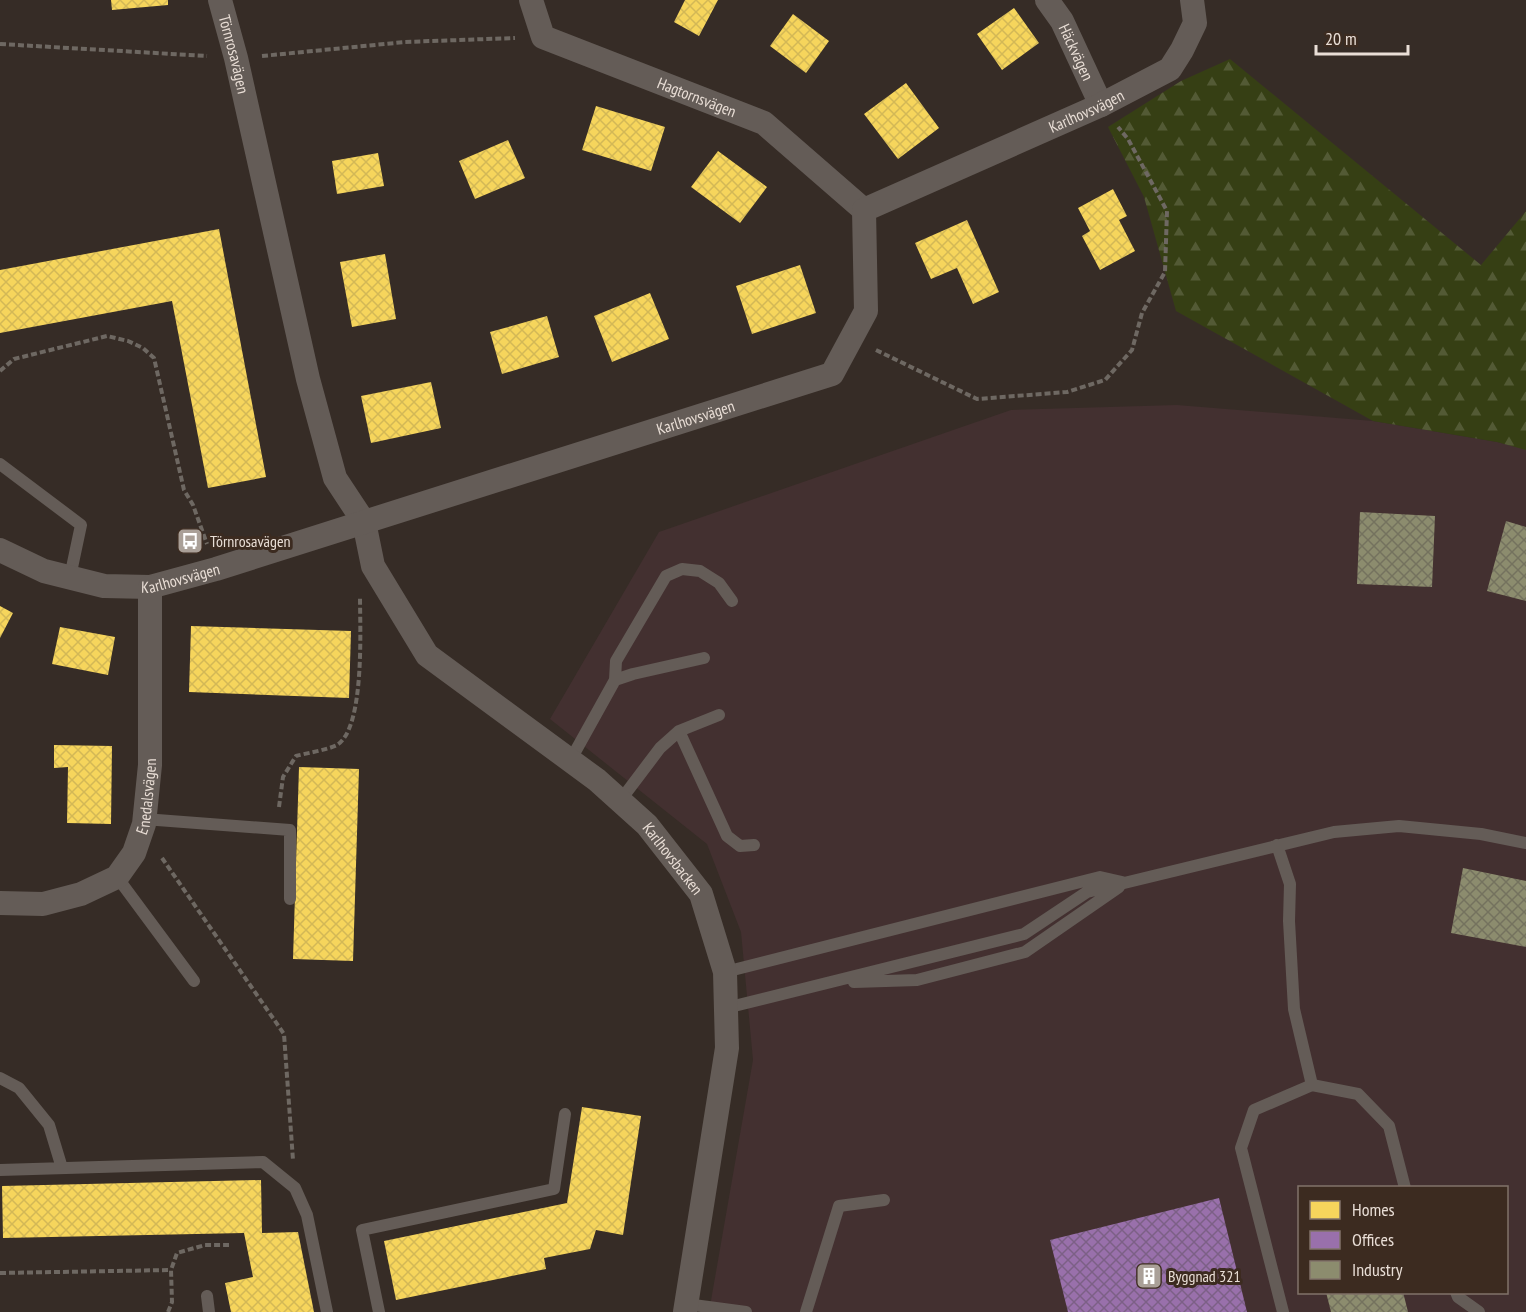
<svg xmlns="http://www.w3.org/2000/svg" width="1526" height="1312" font-family="'PT Sans Narrow',sans-serif">
<style>
.industrial{fill:#433030;fill-rule:evenodd}
.forest{fill:url(#forest-firs)}
.homes{fill:url(#homes-cross-hatch)}
.offices{fill:url(#offices-cross-hatch)}
.industry{fill:url(#industry-cross-hatch)}
.lines{fill:none;stroke-linecap:round;stroke-linejoin:round}
.path{stroke:#6e6862;stroke-width:4;stroke-dasharray:6 3;stroke-linecap:butt}
.lane{stroke:#645c57;stroke-width:12}
.street{stroke:#645c57;stroke-width:24}
.labels{text-anchor:middle;dominant-baseline:central;stroke-width:6;stroke-linejoin:round;paint-order:stroke}
.street-label{font-size:16px;fill:#e9ded6;stroke:#3c2b20}
.poi-label{font-size:16px;fill:#e9ded6;stroke:#3c2b20;text-anchor:start}
</style>
<defs>
<pattern id="forest-firs" width="22" height="20" patternUnits="userSpaceOnUse" patternTransform="scale(1.5)"><rect width="22" height="20" fill="#363f14"/><path d="M5 1l3.5 6h-7zM16 11l3.5 6h-7z" fill="#535a35"/></pattern>
<pattern id="homes-cross-hatch" width="8" height="8" patternUnits="userSpaceOnUse" patternTransform="scale(1.5)"><rect width="8" height="8" fill="#f6d55c"/><path d="M0 0l8 8M0 8l8-8" fill="none" stroke="#d3b856"/></pattern>
<pattern id="offices-cross-hatch" width="8" height="8" patternUnits="userSpaceOnUse" patternTransform="scale(1.5)"><rect width="8" height="8" fill="#9970ab"/><path d="M0 0l8 8M0 8l8-8" fill="none" stroke="#7c6086"/></pattern>
<pattern id="industry-cross-hatch" width="8" height="8" patternUnits="userSpaceOnUse" patternTransform="scale(1.5)"><rect width="8" height="8" fill="#8c8c6e"/><path d="M0 0l8 8M0 8l8-8" fill="none" stroke="#74725e"/></pattern>
</defs>
<rect width="100%" height="100%" fill="#362c26"/>
<!-- industrial -->
<path class="industrial" d="M1177 405 1373 421 1497 442 1526 449V1312H709L753 1060 741 932 707 844 550 719 659 532 1011 410ZM1300 1188H1506V1292H1300Z"/>
<!-- forest -->
<path class="forest" d="M1230 59 1481 265 1526 211V450L1497 442 1373 421 1176 311 1144 197 1108 127 1181 81Z"/>
<!-- homes -->
<path class="homes" d="M111 0H168V5L112 10Z
M685 0H718L699 36 674 22Z
M1014 8 1039 43 1002 70 977 34Z
M793 14 829 41 806 73 770 46Z
M906 83 939 128 898 159 864 114Z
M596 106 665 127 651 171 582 150Z
M508 140 525 178 475 199 459 161Z
M718 151 767 187 740 223 691 187Z
M378 153 384 186 337 194 332 161Z
M1113 189 1127 216 1119 220 1135 251 1100 270 1082 236 1090 231 1078 208Z
M967 220 999 292 973 304 957 268 931 279 915 243Z
M219 229 266 477 208 488 172 301 0 333V270Z
M385 254 396 319 352 327 340 262Z
M800 265 816 313 752 334 736 286Z
M650 293 669 339 612 362 594 316Z
M547 316 559 357 502 374 490 332Z
M431 382 441 428 371 443 361 396Z
M0 606 13 613 0 638Z
M191 626 351 631 349 698 189 692Z
M60 627 115 637 108 675 52 664Z
M54 745 112 746 111 824 67 823 68 767 54 768Z
M299 767 359 769 353 961 293 959Z
M582 1107 641 1116 623 1235 596 1230 590 1249 544 1258 546 1269 396 1300 384 1241 567 1203Z
M261 1180 262 1233 298 1232 314 1312H231L225 1283 253 1277 244 1233 3 1238 2 1186Z"/>
<!-- offices -->
<path class="offices" d="M1219 1198 1247 1312H1068L1050 1240Z"/>
<!-- industry -->
<path class="industry" d="M1360 512 1435 516 1432 587 1357 584Z
M1506 521 1526 527V601L1487 591Z
M1463 868 1526 881V947L1451 933Z
M1326 1292H1403L1408 1312H1331Z"/>
<g class="lines">
<!-- path -->
<path class="path" d="M0 44 207 56
M262 56 405 42 515 38
M876 350 977 399 1067 392 1105 380 1132 350 1142 313 1165 272 1167 211 1128 139 1118 127
M0 371 14 359 107 336 128 341 143 348 154 358 184 490 193 505 207 544
M279 807 283 777 296 756C307 753 327 750 337 745 365 728 360 628 360 597
M162 858 284 1034 293 1160
M0 1273 171 1270
M168 1312 172 1302 171 1270 177 1253 205 1245H229"/>
<!-- lane -->
<path class="lane" d="M0 464 81 525 70 577
M615 680 616 661 666 576 682 569 700 571 719 583 732 601
M679 731 727 836 740 846 754 845
M570 761 615 680 633 674 704 658
M620 801 660 748 679 731 719 715
M144 819 290 830V899
M1277 845 1290 884 1289 921 1294 1009 1312 1085 1254 1110 1241 1148 1283 1312
M117 877 194 981
M725 972 1100 877 1122 882
M854 982 917 980 1025 952 1119 887
M726 1008 1024 934 1087 892 1334 832 1399 826 1481 834 1526 843
M0 1078 19 1088 49 1125 62 1168
M1312 1085 1358 1094 1389 1126 1405 1188
M0 1170 263 1162 295 1188 307 1215 327 1312
M1456 1292 1458 1297 1479 1312
M207 1296 209 1312
M686 1304 746 1312
M379 1312 362 1230 554 1189 565 1114
M806 1312 839 1206 884 1200"/>
<!-- street -->
<g class="street">
<path id="s1" d="M220 0 236 58 308 379 335 478 364 522 373 566 427 655 597 780 647 825 701 894 725 972 727 1048 685 1312"/>
<path id="s2" d="M531 0 543 37 764 123 864 210"/>
<path id="s3" d="M1047 0 1062 21 1101 105"/>
<path id="s4" d="M0 550 44 571 104 586 150 587 216 569 832 374 866 311 864 210 1101 105 1170 69 1182 50 1195 23 1192 0"/>
<path id="s5" d="M0 903 43 904 81 894 117 877 134 853 144 824 150 765V587"/>
</g>
</g>
<!-- icons -->
<defs>
<g id="bus-square" transform="scale(1.35)"><rect x="-9" y="-9" width="18" height="18" rx="4" fill="#aaa098" stroke="#3c2b20"/><path d="M-5-6H5V4H4V6H2V4H-2V6H-4V4H-5ZM-3.5-4V0h7V-4ZM-3.5 1.2v1.5H-2V1.2ZM2 1.2v1.5H3.5V1.2Z" fill="#fff"/></g>
<g id="building-square" transform="scale(1.35)"><rect x="-9" y="-9" width="18" height="18" rx="4" fill="#aaa098" stroke="#3c2b20"/><path d="M-4-6H4V6H1V3H-1V6H-4ZM-2.5-4.3h1.7v1.8h-1.7ZM.8-4.3h1.7v1.8H.8ZM-2.5-1h1.7V.8h-1.7ZM.8-1h1.7V.8H.8Z" fill="#fff"/></g>
</defs>
<g fill-rule="evenodd">
<use href="#bus-square" x="190" y="541"/>
<use href="#building-square" x="1149" y="1276"/>
</g>
<g class="labels">
<!-- street labels -->
<g class="street-label">
<text stroke="none"><textPath href="#s3" startOffset="60">Häckvägen</textPath></text>
<text stroke="none"><textPath href="#s1" startOffset="56">Törnrosavägen</textPath></text>
<text stroke="none"><textPath href="#s2" startOffset="204">Hagtornsvägen</textPath></text>
<text stroke="none"><textPath href="#s4" startOffset="1287">Karlhovsvägen</textPath></text>
<text stroke="none"><textPath href="#s4" startOffset="728">Karlhovsvägen</textPath></text>
<text stroke="none"><textPath href="#s4" startOffset="188">Karlhovsvägen</textPath></text>
<text stroke="none"><textPath href="#s5" startOffset="210">Enedalsvägen</textPath></text>
<text stroke="none"><textPath href="#s1" startOffset="1014">Karlhovsbacken</textPath></text>
</g>
<!-- poi labels -->
<g class="poi-label">
<text x="210" y="541">Törnrosavägen</text>
<text x="1168" y="1276">Byggnad 321</text>
</g>
</g>
<!-- legend -->
<rect x="1298" y="1186" width="210" height="108" fill="#3c2b20" stroke="#817369" stroke-width="1.5"/>
<rect x="1310" y="1201" width="30" height="18" fill="#f6d55c" stroke="#817369" stroke-width="1.5"/>
<text x="1352" y="1216" font-size="18" fill="#e9ded6">Homes</text>
<rect x="1310" y="1231" width="30" height="18" fill="#9970ab" stroke="#817369" stroke-width="1.5"/>
<text x="1352" y="1246" font-size="18" fill="#e9ded6">Offices</text>
<rect x="1310" y="1261" width="30" height="18" fill="#8c8c6e" stroke="#817369" stroke-width="1.5"/>
<text x="1352" y="1276" font-size="18" fill="#e9ded6">Industry</text>
<!-- scale -->
<path d="M1316 45v9h92v-9" fill="none" stroke="#e9ded6" stroke-width="3"/>
<text x="1325" y="45" font-size="18" fill="#e9ded6" stroke="#3c2b20" stroke-width="4.5" paint-order="stroke">20 m</text>
</svg>
